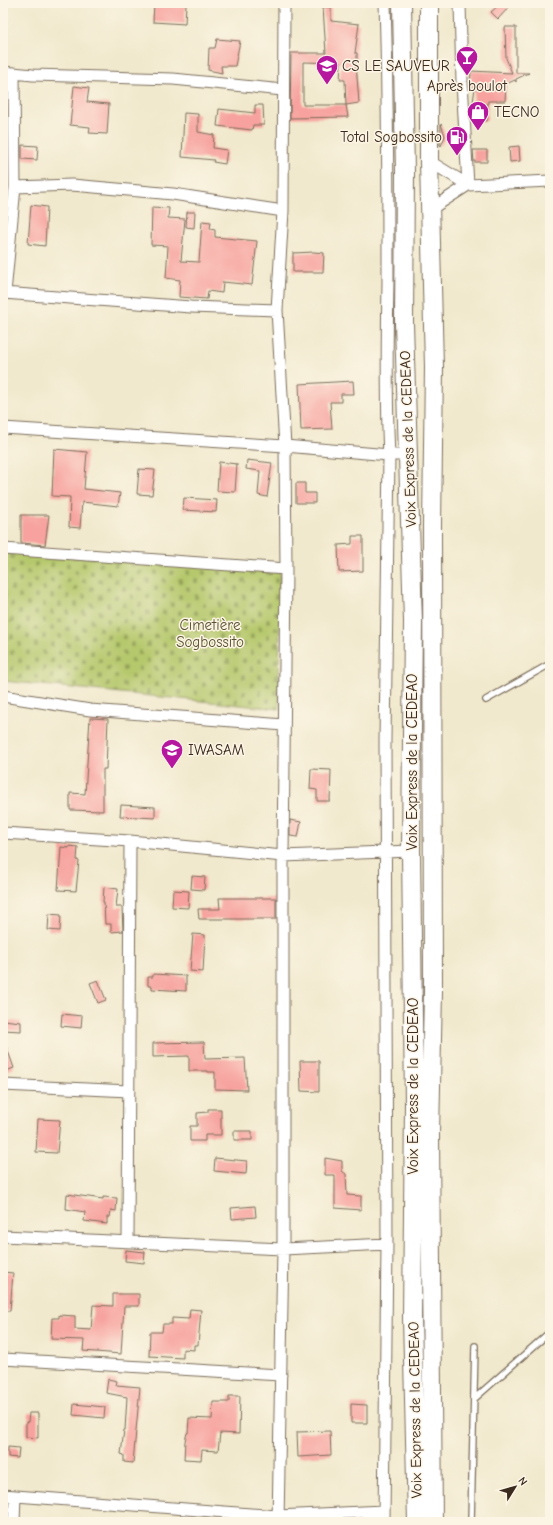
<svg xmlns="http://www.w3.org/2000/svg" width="553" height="1525" font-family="'Comic Neue',sans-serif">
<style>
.cemetery{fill:url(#cemetery-stones);stroke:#787945}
.building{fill:#f7a29e;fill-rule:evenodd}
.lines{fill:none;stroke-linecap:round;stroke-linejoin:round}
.lane-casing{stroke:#7b6d5b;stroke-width:8}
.street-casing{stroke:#7b6d5b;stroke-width:13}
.primary-casing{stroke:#7b6d5b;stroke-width:20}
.lane{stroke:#fff;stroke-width:5.5}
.street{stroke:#fff;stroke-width:11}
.primary{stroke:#fff;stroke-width:18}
.labels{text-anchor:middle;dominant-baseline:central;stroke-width:3;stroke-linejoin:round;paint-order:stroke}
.poi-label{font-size:15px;fill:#3b2a1e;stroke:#fcf5e5;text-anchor:start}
.street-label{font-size:15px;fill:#3b2a1e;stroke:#fcf5e5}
.park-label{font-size:15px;fill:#5a5232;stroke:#fcf5e5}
</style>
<defs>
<pattern id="cemetery-stones" width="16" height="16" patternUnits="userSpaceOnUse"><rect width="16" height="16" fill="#b5c86c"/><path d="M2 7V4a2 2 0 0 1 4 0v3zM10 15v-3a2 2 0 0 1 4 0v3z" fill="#94a358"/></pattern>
</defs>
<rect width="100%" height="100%" fill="#fcf5e5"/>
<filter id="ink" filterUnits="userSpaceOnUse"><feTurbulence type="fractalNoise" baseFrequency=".025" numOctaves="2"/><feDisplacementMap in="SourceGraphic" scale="8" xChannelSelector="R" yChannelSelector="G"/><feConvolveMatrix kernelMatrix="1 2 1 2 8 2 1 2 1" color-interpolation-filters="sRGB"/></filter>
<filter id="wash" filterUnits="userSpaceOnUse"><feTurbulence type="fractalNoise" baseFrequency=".012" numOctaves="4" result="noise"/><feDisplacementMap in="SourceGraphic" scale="16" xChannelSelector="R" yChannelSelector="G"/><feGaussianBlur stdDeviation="0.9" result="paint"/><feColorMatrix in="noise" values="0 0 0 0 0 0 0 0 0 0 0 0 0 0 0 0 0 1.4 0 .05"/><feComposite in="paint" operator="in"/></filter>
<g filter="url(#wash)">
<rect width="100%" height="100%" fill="#f1e9cd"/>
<!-- cemetery -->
<path class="cemetery" d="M3 551 280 571 279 709 3 681Z"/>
<g id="blocks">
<!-- building -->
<path class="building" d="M154 3 186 4 185 24 153 22Z
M501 3H505L509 7 498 19 491 12Z
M323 7H331V21L359 24 355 53H357V63H356L359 103 346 105 348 117 290 118 291 53H326ZM303 62 341 63 340 80H345L346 105H303Z
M505 27H516V73H529L516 79V82L515 80 506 84 505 101H488L487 121 474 120 475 109H472L475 88 470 87 471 71 512 73 506 58Z
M217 39 240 41 235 66H221L222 73 208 70 209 48H215Z
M74 86 89 88 87 102 109 104 107 134 89 133 90 127 70 125Z
M255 105H263L264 125H253L252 130 217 126 219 109 255 113Z
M184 113 198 114V132L214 135 213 148 227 150 225 164 213 162 214 160 182 157Z
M441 124 445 136 441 146 440 145Z
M22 145 38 146 37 160 22 159Z
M519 146 520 161 510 162 509 147Z
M473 150H487V162H474Z
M31 205 47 207 45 246 28 244Z
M152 207 169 208 168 218 185 219 181 261 199 262 202 221 211 222 210 229 215 230V237L257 241 252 285 223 282 222 293 208 291 207 299 179 297 180 280 166 278 168 246 151 245Z
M187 212H195L194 228 186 227Z
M314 252 324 253 323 272H293V253Z
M353 381 354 394H341V402H330L332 429 301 430 299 384Z
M54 449 87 452 84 489 120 493 118 506 82 502 80 528 69 527 70 497 52 496Z
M247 460 272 463 267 497 258 495 260 471 246 469Z
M219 462 237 464 235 492 217 491Z
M139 469 155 470 152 495 137 494Z
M296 483H305V493H315V503H296Z
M184 498 217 500 216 512 183 510Z
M21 515H49L45 545 21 543Z
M352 536H363V571L339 572 338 545 352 544Z
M90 718 108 719 106 769H103V811L70 810V793L85 794Z
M311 769 331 770 330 801H317V790L310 789Z
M121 805 155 807V818L120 816Z
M290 820 301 822 298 837 290 836Z
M69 846 78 847 77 860 79 861 76 891 58 890 61 847 69 848Z
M192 876 205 877 204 890 191 889Z
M104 887 118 889 116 907H122L123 931 111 932V924H105L104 902H103Z
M173 890 189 891 188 908 172 907Z
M219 898H276V919H199L198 909H220Z
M49 914 61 915 60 931 48 930Z
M193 934 205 935 203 972 190 971Z
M153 974 186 976V991L152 989V986H148V977H153Z
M98 980 106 1000 98 1003 90 983Z
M62 1014 82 1016 81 1028 61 1026Z
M3 1020 21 1022V1031L3 1030Z
M3 1040H4L14 1068 3 1072Z
M204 1042 205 1059 245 1058 247 1090 215 1089V1072H208V1071H189V1056L153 1057V1043Z
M300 1061H319V1092L301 1091Z
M208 1109H221V1135H205V1141H190V1126H197V1113L208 1112Z
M38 1119 60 1120 57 1153 36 1152Z
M234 1131H252V1140H234Z
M215 1158 247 1161 246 1174 214 1171Z
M325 1158 342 1161V1171L346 1174 347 1195 361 1196V1210L335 1208V1175H325Z
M67 1194 103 1199V1197L117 1198 116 1211 111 1210 110 1217H107V1224L84 1221 85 1212 66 1209Z
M255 1206 256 1217 232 1219 231 1208Z
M126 1250 145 1252 144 1263 125 1261Z
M3 1272 13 1273 10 1311H3Z
M113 1294H139V1306H124L121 1354 83 1351 84 1340 51 1339 52 1318H59V1315L75 1316V1329L91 1330 93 1305 113 1306Z
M190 1309 201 1310 198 1345H194V1350L183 1349V1358L149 1356 150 1332H162L163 1324H172V1318L189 1319Z
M108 1379 117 1381 116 1385 140 1387 133 1463 124 1462V1455L121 1454 124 1430H125L127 1397 106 1393Z
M229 1396H240L239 1434 220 1433 218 1451 202 1450 201 1460 184 1459 185 1441 187 1433H188L189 1418 212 1419 213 1402H229Z
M74 1404 105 1407 104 1418 73 1415Z
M351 1404 367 1405V1423H351Z
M29 1413H38V1438L26 1437V1422H28Z
M330 1431 331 1455 298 1457 297 1432Z
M8 1447 19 1448 18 1458 8 1457Z"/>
</g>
</g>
<g filter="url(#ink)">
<use href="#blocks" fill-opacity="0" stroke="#7b6d5b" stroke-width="1"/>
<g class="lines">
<!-- lane casing -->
<g class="lane-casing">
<path id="lane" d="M486 700 550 664
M474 1399 550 1332
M471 1522 475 1346"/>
</g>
<!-- street casing -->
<g class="street-casing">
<path id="street" d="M460 3 462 82 468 185
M3 72 33 75 173 79 283 90
M429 161 468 185
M15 187 72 185 173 194 283 211
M431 209 468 185 550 181
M3 293 191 307 277 310
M5 293 15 187 14 73
M3 428 285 446 389 455H408
M3 549 286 569
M3 696 90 710 284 725
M3 833 130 841 283 856 411 851
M3 1085 129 1091
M3 1236 283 1249 387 1244
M128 1242 130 841
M3 1359 281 1375
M3 1495 277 1516 384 1511
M14 1522 15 1496
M278 1522 283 1249V856L286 569 285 446 277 310 283 211 284 3
M384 1522 387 1244 385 741 389 455C386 397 387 340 388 282 388 189 388 96 385 3"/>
</g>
<!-- primary casing -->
<g class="primary-casing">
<path id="primary" d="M402 3 405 173 404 323 413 621 411 851 414 1104 412 1318 417 1522
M429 3V161L434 367 432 526 433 991 430 1135 433 1522"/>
</g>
<!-- lane -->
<use href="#lane" class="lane"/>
<!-- street -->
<use href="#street" class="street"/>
<!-- primary -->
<use href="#primary" class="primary"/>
</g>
</g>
<!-- icons -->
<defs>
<g id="bar-pin" transform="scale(1.15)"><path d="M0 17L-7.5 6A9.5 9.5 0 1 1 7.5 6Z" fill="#b5179e" stroke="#fcf5e5"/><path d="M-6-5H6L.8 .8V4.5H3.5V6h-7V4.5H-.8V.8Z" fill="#fff"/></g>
<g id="school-pin" transform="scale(1.15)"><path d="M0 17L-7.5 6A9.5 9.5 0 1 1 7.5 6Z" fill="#b5179e" stroke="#fcf5e5"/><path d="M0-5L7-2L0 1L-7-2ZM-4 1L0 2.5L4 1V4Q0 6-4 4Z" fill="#fff"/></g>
<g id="shop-pin" transform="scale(1.15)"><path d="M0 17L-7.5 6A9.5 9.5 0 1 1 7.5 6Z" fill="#b5179e" stroke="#fcf5e5"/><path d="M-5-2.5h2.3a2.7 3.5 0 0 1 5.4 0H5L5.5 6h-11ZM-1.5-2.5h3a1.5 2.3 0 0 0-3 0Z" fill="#fff"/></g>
<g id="fuel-pin" transform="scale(1.15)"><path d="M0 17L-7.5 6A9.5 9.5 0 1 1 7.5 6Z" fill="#b5179e" stroke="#fcf5e5"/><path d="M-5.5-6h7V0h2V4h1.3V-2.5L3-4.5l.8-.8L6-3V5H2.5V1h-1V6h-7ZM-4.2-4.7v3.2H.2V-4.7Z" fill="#fff"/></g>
</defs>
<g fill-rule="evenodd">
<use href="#bar-pin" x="467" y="57"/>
<use href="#school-pin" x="327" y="66"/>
<use href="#shop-pin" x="478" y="112"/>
<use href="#fuel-pin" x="457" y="137"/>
<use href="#school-pin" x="172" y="750"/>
</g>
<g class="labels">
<!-- poi labels -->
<g class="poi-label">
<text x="342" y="66">CS LE SAUVEUR</text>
<text x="467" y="86" text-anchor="middle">Après boulot</text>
<text x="494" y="112">TECNO</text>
<text x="442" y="137" text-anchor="end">Total Sogbossito</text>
<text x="188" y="750">IWASAM</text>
</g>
<!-- street labels -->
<g class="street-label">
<text transform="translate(408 439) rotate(-92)">Voix Express de la CEDEAO</text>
<text transform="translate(412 762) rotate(-90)">Voix Express de la CEDEAO</text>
<text transform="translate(413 1086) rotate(-90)">Voix Express de la CEDEAO</text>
<text transform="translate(415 1410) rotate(-91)">Voix Express de la CEDEAO</text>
</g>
<!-- park labels -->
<g class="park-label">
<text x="210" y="625">Cimetière<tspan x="210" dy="17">Sogbossito</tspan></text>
</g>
</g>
<!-- margin -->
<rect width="553" height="1525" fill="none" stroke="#fcf5e5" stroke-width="16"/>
<!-- north arrow -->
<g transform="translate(515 1487) rotate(53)" stroke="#fcf5e5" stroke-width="3" paint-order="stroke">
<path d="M0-3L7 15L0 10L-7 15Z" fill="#3b2a1e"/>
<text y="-6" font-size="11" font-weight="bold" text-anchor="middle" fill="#3b2a1e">N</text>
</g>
</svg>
